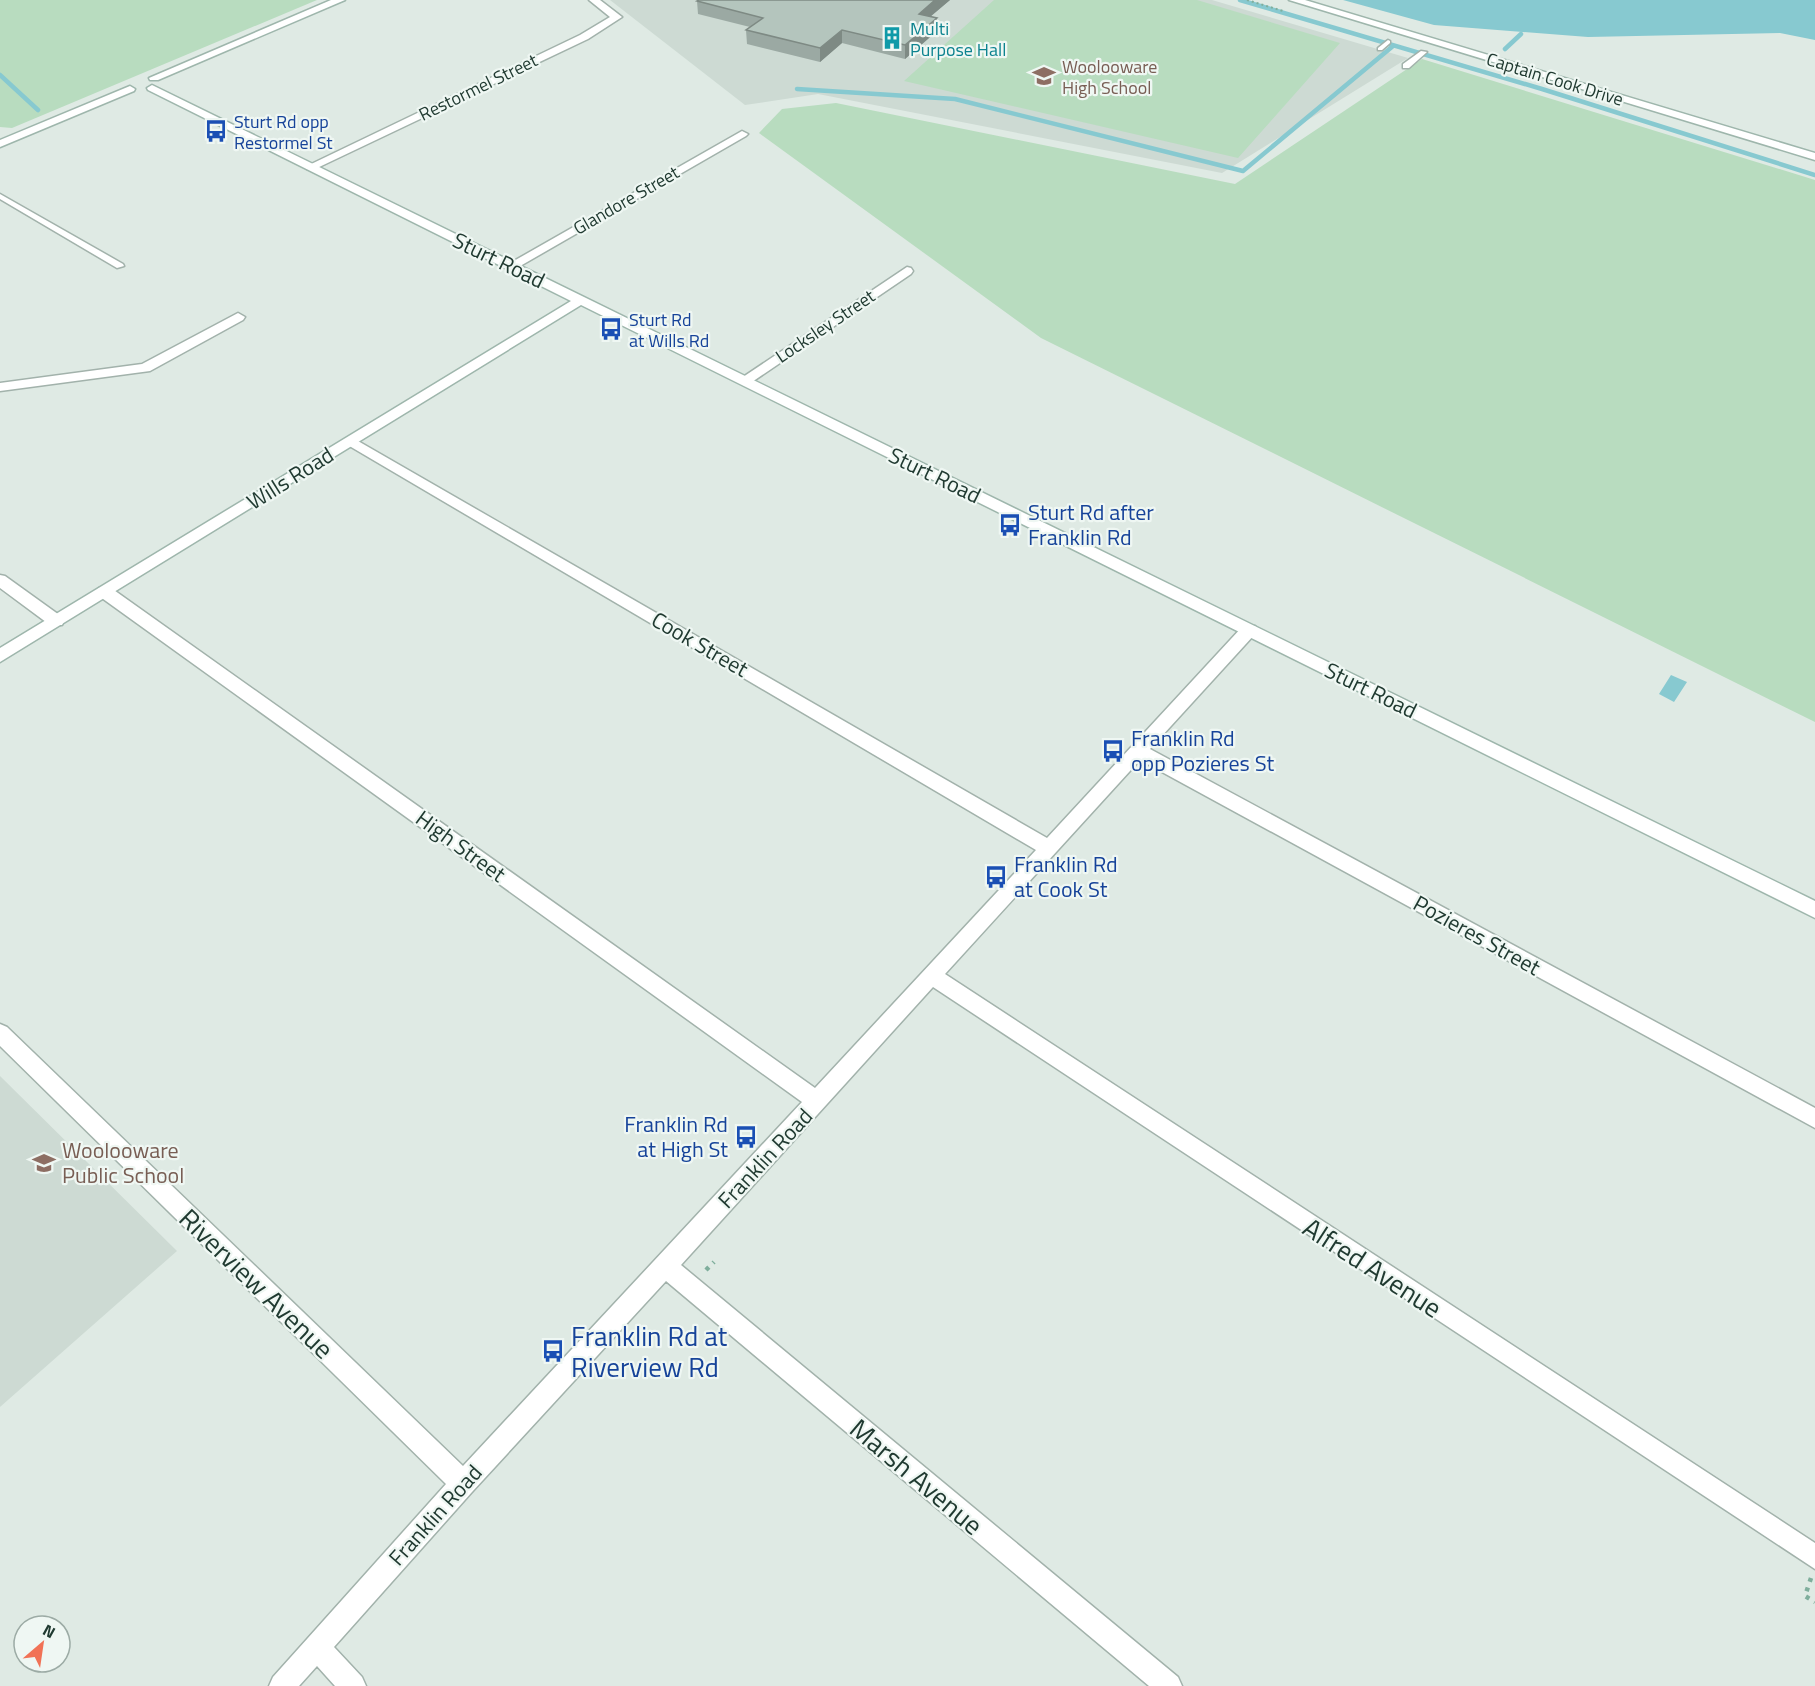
<svg xmlns="http://www.w3.org/2000/svg" width="1815" height="1686" font-family="'Titillium Web',sans-serif">
<style>
.built{fill:#cddad3}
.green{fill:#b8dcbf}
.water{fill:#87c9d0}
.lines{fill:none;stroke-linecap:round;stroke-linejoin:round}
.stream{stroke:#87c9d0;stroke-width:4.5}
.lane-casing{stroke:#a2b2ab;stroke-width:3}
.street-casing{stroke:#a2b2ab;stroke-width:3}
.secondary-casing{stroke:#9eb6ac;stroke-width:3}
.path-far1{stroke:#7fae9c;stroke-width:2;stroke-dasharray:2 3;stroke-linecap:butt}
.path{stroke:#7fae9c;stroke-width:4.5;stroke-dasharray:4 6;stroke-linecap:butt}
.lane{fill:#fff;fill-rule:evenodd}
.street{fill:#fff;fill-rule:evenodd}
.secondary{fill:#fff;fill-rule:evenodd}
.wall{fill:#9ba9a3}
.shaded-wall{fill:#7e8a84}
.building{fill:#b4c5bd;stroke:#7e8a84;stroke-width:1.5}
.labels{text-anchor:middle;dominant-baseline:central;stroke-width:4.5;stroke-linejoin:round;paint-order:stroke}
.far-culture-label{font-size:18px;fill:#0d838f;stroke:#eff7f3;text-anchor:start}
.far-education-label{font-size:18px;fill:#785e54;stroke:#eff7f3;text-anchor:start}
.far-street-label{font-size:18px;fill:#203a31;stroke:#eff7f3}
.far-transit-label{font-size:18px;fill:#164399;stroke:#eff7f3;text-anchor:start}
.street-label{font-size:22px;fill:#203a31;stroke:#eff7f3}
.transit-label{font-size:22px;fill:#164399;stroke:#eff7f3;text-anchor:start}
.education-label{font-size:22px;fill:#785e54;stroke:#eff7f3;text-anchor:start}
.near-street-label{font-size:27px;fill:#203a31;stroke:#eff7f3}
.near-transit-label{font-size:27px;fill:#164399;stroke:#eff7f3;text-anchor:start}
</style>
<rect width="100%" height="100%" fill="#dfeae4"/>
<!-- built -->
<path class="built" d="M610 0H1212L1408 58 1222 173 818 94 745 105Z
M0 1076 177 1251 0 1407Z"/>
<!-- green -->
<path class="green" d="M0 0H317L12 128 0 127Z
M994 0H1197L1340 43 1238 158 904 81Z
M1422 59 1815 180V722L1041 338 759 133 782 109 836 103 1235 184Z"/>
<!-- water -->
<path class="water" d="M1343 0H1815V40L1780 33 1588 37 1434 25Z
M1671 675 1687 682 1674 702 1659 694Z"/>
<g class="lines">
<!-- stream -->
<path class="stream" d="M1240 0 1542 89 1815 175
M1505 49 1521 34
M0 75 38 110
M797 89 955 99 1243 171 1393 46"/>
<!-- lane casing -->
<g class="lane-casing">
<path id="lane" d="M1388 40 1390 41V43L1382 50H1378V48Z
M1421 51 1427 52 1409 68H1403V64Z
M0 194 123 264 124 266 117 268 0 199Z"/>
</g>
<!-- street casing -->
<g class="street-casing">
<path id="street" d="M589 0H600L622 17 588 39 315 169H307L305 167 580 35 610 17Z
M742 131 748 134 746 136 515 269H507L505 266Z
M907 267 911 268 913 271 911 274 749 384 744 385 737 381Z
M238 313 245 317 243 320 150 371 0 391V383L142 364Z
M351 437 1047 838 1243 626H1255L1257 630 1255 634 1150 749 1815 1108V1128L1140 760 945 974 1815 1543V1569L933 987 681 1265 1178 1677 1182 1686H1149L666 1281 472 1492 334 1647 362 1677 366 1686H335L317 1666 299 1686H269L273 1677 446 1484 0 1046V1024L7 1027 463 1466 802 1102 99 596 97 592 99 588H111L815 1088 1036 850 346 444 344 441Z
M0 575 5 576 62 617 64 621 62 625H50L0 588Z"/>
</g>
<!-- secondary casing -->
<g class="secondary-casing">
<path id="secondary" d="M331 0H345L158 80H150L149 78Z
M1289 0H1305L1815 153V160Z
M152 85 1815 901V918L581 305 0 662V648L571 301 148 90 147 88Z
M130 86 135 89 134 91 0 147V140Z"/>
</g>
<!-- path-far1 -->
<path class="path-far1" d="M1247 0 1283 11"/>
<!-- path -->
<path class="path" d="M706 1270 714 1262
M1811 1578 1805 1596 1815 1602"/>
<!-- lane -->
<use href="#lane" class="lane"/>
<!-- street -->
<use href="#street" class="street"/>
<!-- secondary -->
<use href="#secondary" class="secondary"/>
</g>
<!-- wall -->
<path class="wall" d="M696 0H950L930 17 937 31 905 59 842 43 820 62 747 44 746 30 750 27 698 14 697 1 698 0Z"/>
<!-- shaded-wall -->
<path class="shaded-wall" d="M935 0H950L918 27 919 14Z
M937 18V31L905 59V45Z
M842 30V43L820 62V48Z"/>
<!-- building -->
<path class="building" d="M699 0H935L919 14 937 18 905 45 842 30 820 48 746 30 763 18 697 1Z"/>
<!-- icons -->
<defs>
<g id="building-bare" transform="scale(1.8)"><path d="M-4-6H4V6H1V3H-1V6H-4ZM-2.5-4.3h1.7v1.8h-1.7ZM.8-4.3h1.7v1.8H.8ZM-2.5-1h1.7V.8h-1.7ZM.8-1h1.7V.8H.8Z" fill="#0f9aa8" stroke="#eff7f3" stroke-width="2.5" paint-order="stroke"/></g>
<g id="school-bare" transform="scale(1.8)"><path d="M0-5L7-2L0 1L-7-2ZM-4 1L0 2.5L4 1V4Q0 6-4 4Z" fill="#8d6e63" stroke="#eff7f3" stroke-width="2.5" paint-order="stroke"/></g>
<g id="bus-bare" transform="scale(1.8)"><path d="M-5-6H5V4H4V6H2V4H-2V6H-4V4H-5ZM-3.5-4V0h7V-4ZM-3.5 1.2v1.5H-2V1.2ZM2 1.2v1.5H3.5V1.2Z" fill="#1a4fb4" stroke="#eff7f3" stroke-width="2.5" paint-order="stroke"/></g>
</defs>
<g fill-rule="evenodd">
<use href="#building-bare" x="892" y="38"/>
<use href="#school-bare" x="1044" y="76"/>
<use href="#bus-bare" x="216" y="131"/>
<use href="#bus-bare" x="611" y="329"/>
<use href="#bus-bare" x="1010" y="525"/>
<use href="#bus-bare" x="1113" y="751"/>
<use href="#bus-bare" x="996" y="877"/>
<use href="#bus-bare" x="746" y="1137"/>
<use href="#school-bare" x="44" y="1163"/>
<use href="#bus-bare" x="553" y="1351"/>
</g>
<g class="labels">
<!-- far-culture labels -->
<g class="far-culture-label">
<text x="910" y="28">Multi<tspan x="910" dy="21">Purpose Hall</tspan></text>
</g>
<!-- far-education labels -->
<g class="far-education-label">
<text x="1062" y="66">Woolooware<tspan x="1062" dy="21">High School</tspan></text>
</g>
<!-- far-street labels -->
<g class="far-street-label">
<text transform="translate(1555 79) rotate(17)">Captain Cook Drive</text>
<text transform="translate(478 87) rotate(-26)">Restormel Street</text>
<text transform="translate(626 200) rotate(-30)">Glandore Street</text>
<text transform="translate(825 326) rotate(-34)">Locksley Street</text>
</g>
<!-- far-transit labels -->
<g class="far-transit-label">
<text x="234" y="121">Sturt Rd opp<tspan x="234" dy="21">Restormel St</tspan></text>
<text x="629" y="319">Sturt Rd<tspan x="629" dy="21">at Wills Rd</tspan></text>
</g>
<!-- street labels -->
<g class="street-label">
<text transform="translate(499 260) rotate(26)">Sturt Road</text>
<text transform="translate(935 475) rotate(26)">Sturt Road</text>
<text transform="translate(290 478) rotate(-32)">Wills Road</text>
<text transform="translate(700 644) rotate(30)">Cook Street</text>
<text transform="translate(1371 690) rotate(26)">Sturt Road</text>
<text transform="translate(461 846) rotate(36)">High Street</text>
<text transform="translate(1477 935) rotate(29)">Pozieres Street</text>
<text transform="translate(765 1158) rotate(-47)">Franklin Road</text>
<text transform="translate(435 1515) rotate(-48)">Franklin Road</text>
</g>
<!-- transit labels -->
<g class="transit-label">
<text x="1028" y="512">Sturt Rd after<tspan x="1028" dy="25">Franklin Rd</tspan></text>
<text x="1131" y="738">Franklin Rd<tspan x="1131" dy="25">opp Pozieres St</tspan></text>
<text x="1014" y="864">Franklin Rd<tspan x="1014" dy="25">at Cook St</tspan></text>
<text x="728" y="1124" text-anchor="end">Franklin Rd<tspan x="728" dy="25">at High St</tspan></text>
</g>
<!-- education labels -->
<g class="education-label">
<text x="62" y="1150">Woolooware<tspan x="62" dy="25">Public School</tspan></text>
</g>
<!-- near-street labels -->
<g class="near-street-label">
<text transform="translate(1373 1267) rotate(33)">Alfred Avenue</text>
<text transform="translate(257 1283) rotate(44)">Riverview Avenue</text>
<text transform="translate(917 1476) rotate(40)">Marsh Avenue</text>
</g>
<!-- near-transit labels -->
<g class="near-transit-label">
<text x="571" y="1335">Franklin Rd at<tspan x="571" dy="31">Riverview Rd</tspan></text>
</g>
</g>
<!-- north arrow -->
<g transform="translate(42 1644) rotate(29)"><circle r="28" fill="#eff7f3" stroke="#9caba5" stroke-width="1.5"/>
<path d="M0-4.5L10 22L0 15L-10 22Z" fill="#f17256"/>
<text y="-9" font-size="16" font-weight="bold" text-anchor="middle" fill="#203a31">N</text>
</g>
</svg>
